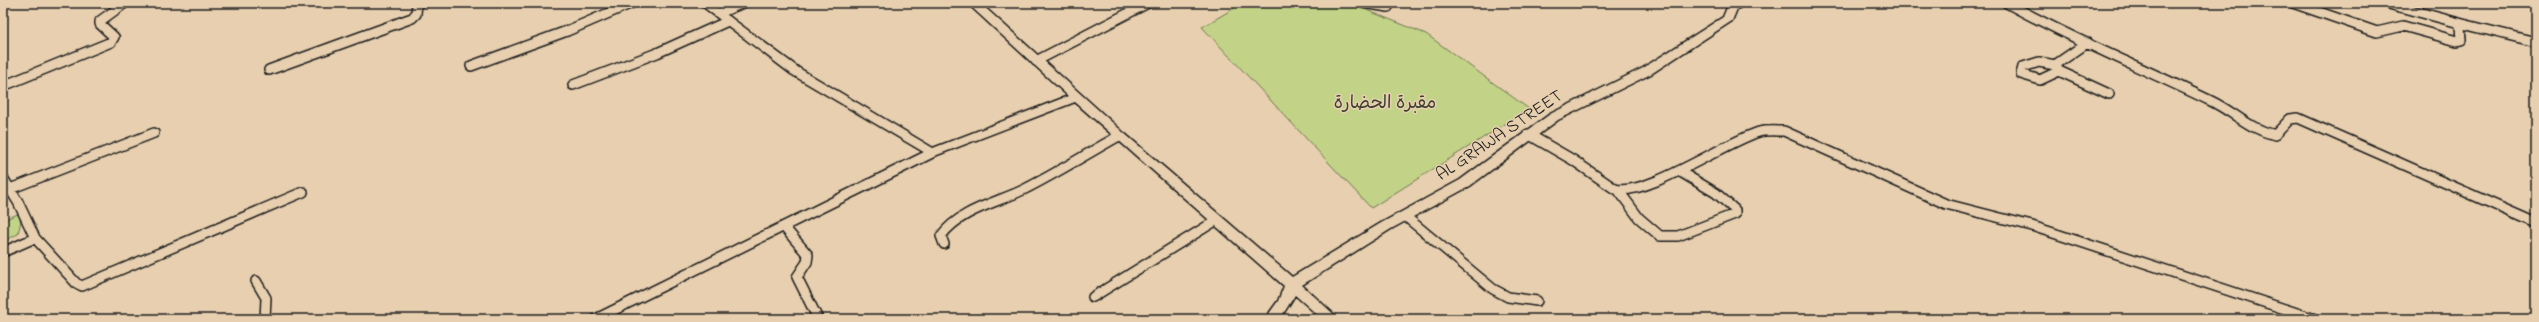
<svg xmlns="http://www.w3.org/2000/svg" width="2539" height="322" font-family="'Indie Flower','Playpen Sans Arabic',sans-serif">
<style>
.green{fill:#c2d287;stroke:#6f7752}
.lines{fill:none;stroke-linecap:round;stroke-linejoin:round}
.street-casing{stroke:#1c1c1c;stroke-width:12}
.secondary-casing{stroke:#1c1c1c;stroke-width:3}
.street{stroke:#e7cfaf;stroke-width:9}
.secondary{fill:#e7cfaf;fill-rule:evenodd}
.labels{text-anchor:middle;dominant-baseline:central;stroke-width:3;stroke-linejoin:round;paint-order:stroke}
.park-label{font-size:18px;fill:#3d4031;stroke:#e7cfaf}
.street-label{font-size:18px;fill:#1c1c1c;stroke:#e7cfaf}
</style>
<rect width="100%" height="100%" fill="#e7cfaf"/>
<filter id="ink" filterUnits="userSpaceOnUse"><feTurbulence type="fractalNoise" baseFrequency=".025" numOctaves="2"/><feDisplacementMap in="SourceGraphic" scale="8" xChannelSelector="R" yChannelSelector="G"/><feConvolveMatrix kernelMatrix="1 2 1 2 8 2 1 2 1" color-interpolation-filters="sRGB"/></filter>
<g filter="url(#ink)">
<!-- green -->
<path class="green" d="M1243 3H1349L1426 34 1529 109 1371 208 1202 27Z
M23 212 18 234 3 241V220Z"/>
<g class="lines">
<!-- street casing -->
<g class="street-casing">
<path id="street" d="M1363 3 1388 7
M2007 3C2073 40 2143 68 2211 101 2234 112 2249 129 2275 135L2290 119 2298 118 2536 223
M2293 3 2377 32 2403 26 2457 41 2461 40 2460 26 2463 24 2536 42
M2385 3 2463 24
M719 13 743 3
M2087 43 2055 65 2059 71 2109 94
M1036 61 1148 3
M2055 65 2039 62 2023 67 2021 74 2040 80 2059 71
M471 66 567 31 632 3
M269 70 412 18 416 14 417 3
M573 85 657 53 728 21
M3 86 111 42 114 37 100 24V21L125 3
M1528 134 1573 160 1615 189C1647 197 1725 142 1759 132 1767 130 1776 131 1784 131L1946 204 2032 226 2315 319
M3 178 18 202 35 238 3 252
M10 189 154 133
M1619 191 1639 218 1660 236H1678L1735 214V210L1716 193 1679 171
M1405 216 1493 289 1508 297 1537 301
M784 227 808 255 807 262 797 277 818 319
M35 238 76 283 82 286 303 192
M944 244 941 236C961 209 997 203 1025 189 1057 173 1088 153 1119 136
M256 281 266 298 265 319
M1093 297 1217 220
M596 319 932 153"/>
</g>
<!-- secondary casing -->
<g class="secondary-casing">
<path id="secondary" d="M698 3H711L799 68 933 148 1068 96 967 3H980L1124 133 1292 277 1381 223 1460 180 1550 114 1643 68 1723 17 1728 5 1749 3 1737 9 1732 21 1651 74 1558 120 1470 186 1391 229 1302 285 1339 319H1322L1295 295 1280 319H1265L1278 301 1284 286 1075 102 932 157 791 74Z"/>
</g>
<!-- street -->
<use href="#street" class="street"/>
<!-- secondary -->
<use href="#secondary" class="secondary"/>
</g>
</g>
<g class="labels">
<!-- park labels -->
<g class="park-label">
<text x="1385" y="104">مقبرة الحضارة</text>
</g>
<!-- street labels -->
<g class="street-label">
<text transform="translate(1500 136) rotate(-34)">AL GRAWA STREET</text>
</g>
</g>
<!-- margin -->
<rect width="2539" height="322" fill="none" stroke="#e7cfaf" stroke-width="16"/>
<rect x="8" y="8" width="2523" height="306" fill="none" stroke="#1c1c1c" stroke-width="1.5" filter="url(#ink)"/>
</svg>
